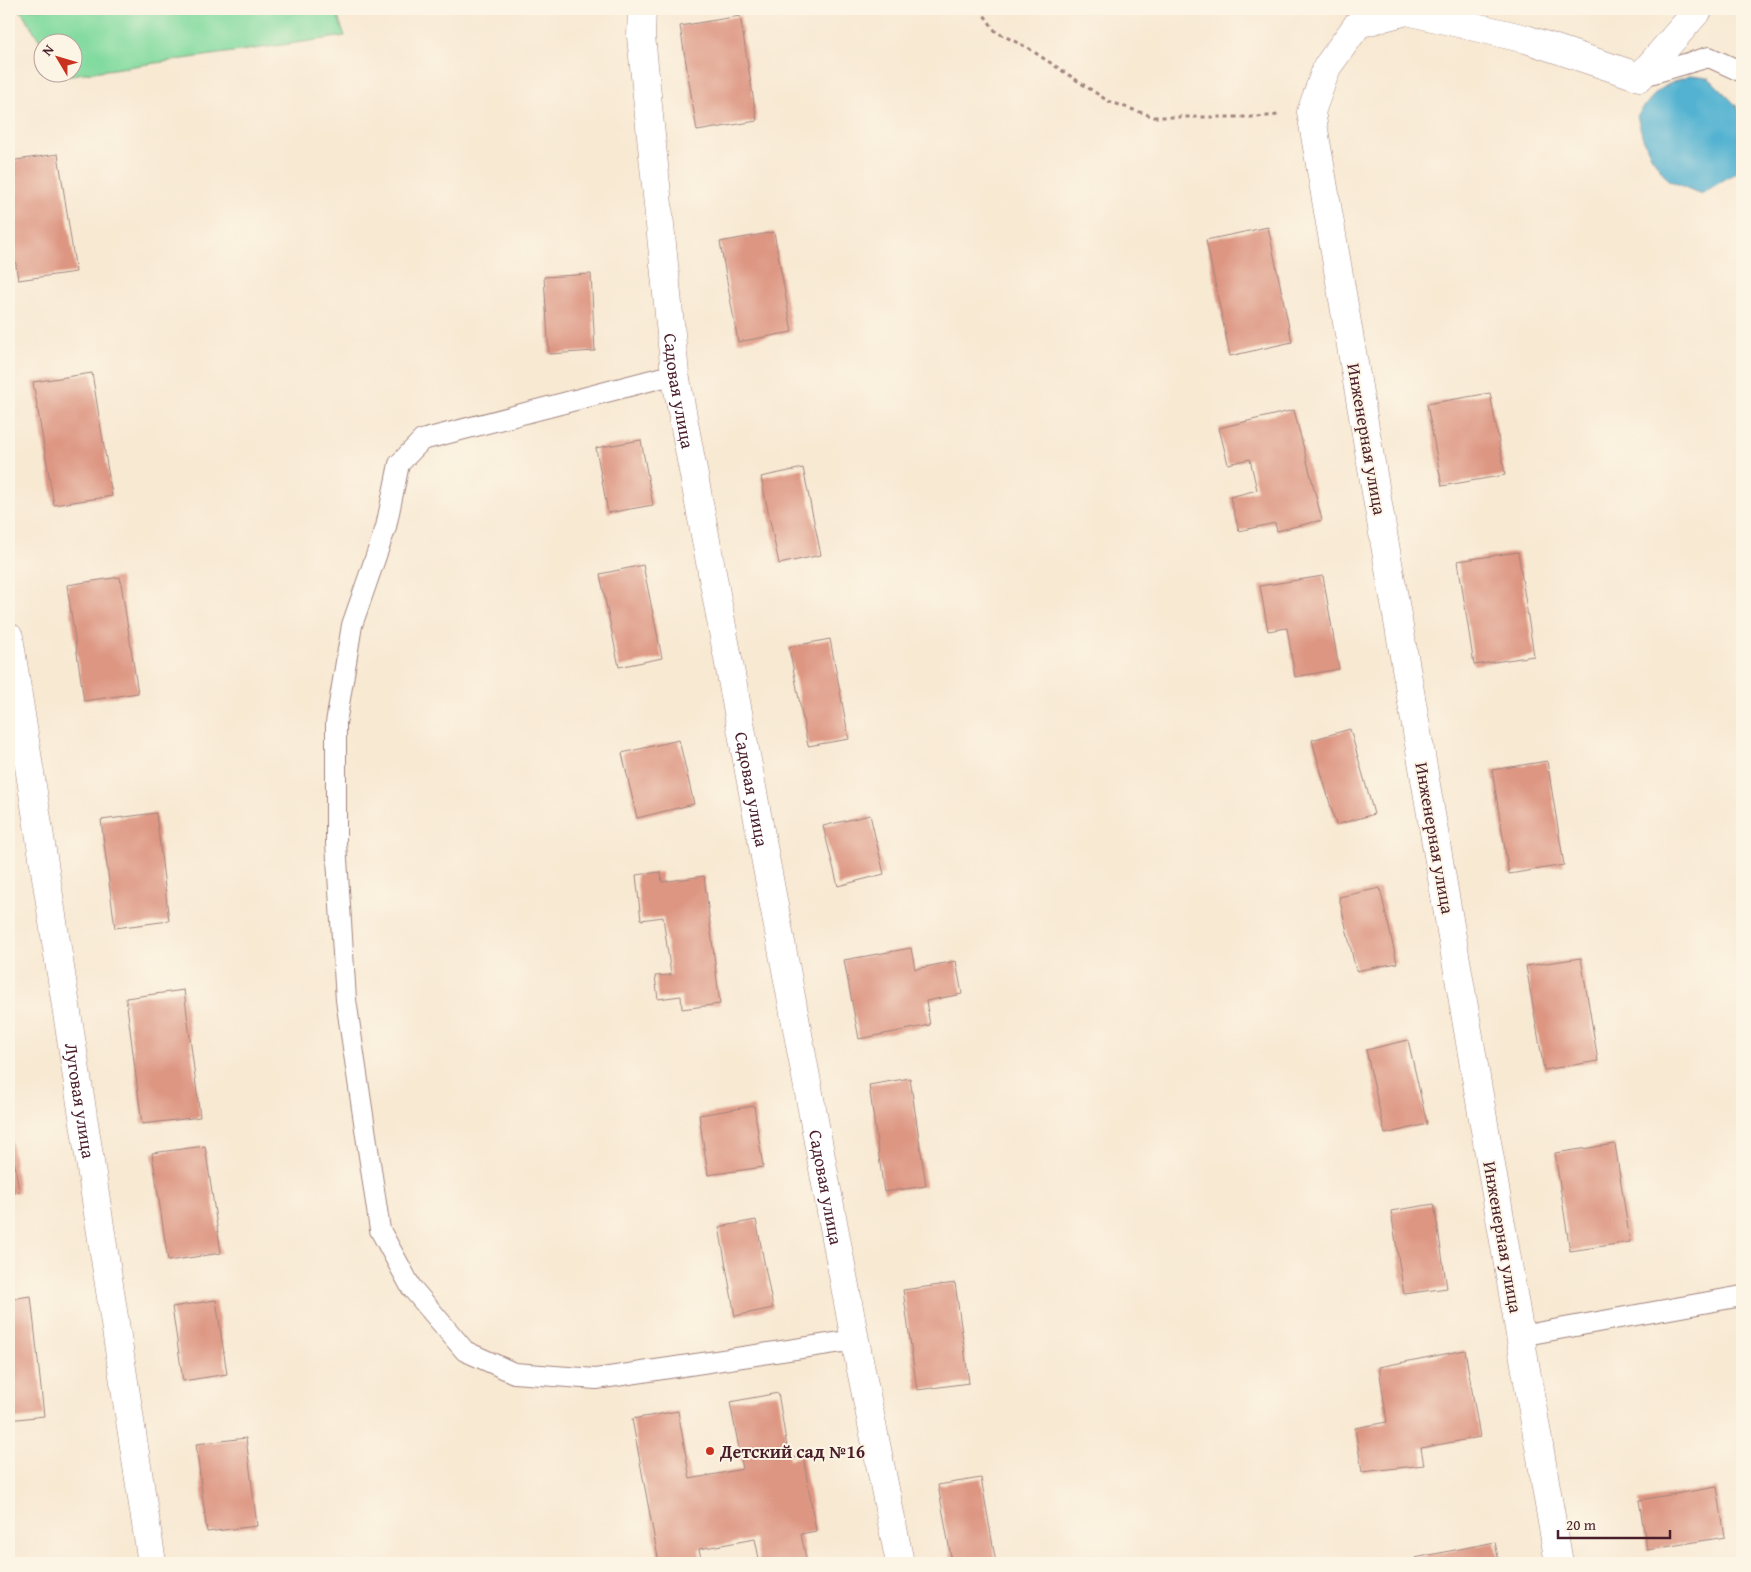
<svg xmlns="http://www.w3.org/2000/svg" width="1751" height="1572" font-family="'Gentium Book Plus',serif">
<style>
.green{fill:#81da9f;stroke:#667c65}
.water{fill:#52b2d1;stroke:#4e687e}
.building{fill:#dd9682}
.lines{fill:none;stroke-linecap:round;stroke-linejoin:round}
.lane-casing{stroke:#a1847f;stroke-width:22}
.street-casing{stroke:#a1847f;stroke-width:29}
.path{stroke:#a1847f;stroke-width:3;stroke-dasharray:4 4;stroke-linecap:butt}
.lane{stroke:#fff;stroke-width:20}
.street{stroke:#fff;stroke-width:28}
.poi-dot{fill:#c8321e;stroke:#fcf5e5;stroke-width:2}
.labels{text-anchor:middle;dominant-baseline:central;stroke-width:4;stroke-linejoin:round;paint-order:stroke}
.street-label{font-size:18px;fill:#4a1f2b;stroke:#fcf5e5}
.poi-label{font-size:18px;font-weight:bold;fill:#4a1f2b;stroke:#fcf5e5;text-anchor:start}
</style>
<rect width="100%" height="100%" fill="#fcf5e5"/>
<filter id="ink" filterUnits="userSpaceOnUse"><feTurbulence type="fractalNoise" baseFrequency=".02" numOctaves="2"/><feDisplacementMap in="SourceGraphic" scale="10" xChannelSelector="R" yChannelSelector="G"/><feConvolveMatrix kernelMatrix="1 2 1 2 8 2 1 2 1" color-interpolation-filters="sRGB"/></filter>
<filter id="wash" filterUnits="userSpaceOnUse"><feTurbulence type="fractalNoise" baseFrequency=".0096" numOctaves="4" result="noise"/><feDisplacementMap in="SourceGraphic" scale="20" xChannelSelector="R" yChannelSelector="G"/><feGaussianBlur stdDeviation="1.12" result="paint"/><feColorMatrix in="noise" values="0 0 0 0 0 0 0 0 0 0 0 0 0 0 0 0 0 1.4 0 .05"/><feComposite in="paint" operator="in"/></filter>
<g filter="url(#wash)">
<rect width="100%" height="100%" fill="#f8e9d3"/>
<!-- green -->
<path class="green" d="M20 9H335L345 36 64 76 61 73 72 72V42H42V44Z"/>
<!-- water -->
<path class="water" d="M1690 76 1709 78 1735 104 1742 116V154L1735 173 1701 194 1668 180 1651 156 1643 138 1637 116C1655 92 1661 85 1690 76Z"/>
<g id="blocks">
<!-- building -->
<path class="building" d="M740 16 757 121 697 131 680 26Z
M58 154 76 272 18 280 9 214V161Z
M1268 227 1292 342 1230 356 1206 240Z
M774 232 792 332 738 342 720 242Z
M591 274 595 351 549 354 544 277Z
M92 373 112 496 54 505 33 382Z
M1490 393 1505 475 1442 486 1427 404Z
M1294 410 1322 520 1277 531 1275 523 1239 531 1230 497 1257 490 1250 459 1228 464 1219 428Z
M641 440 653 505 608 513 596 448Z
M803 468 821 555 779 564 761 477Z
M1518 552 1534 656 1474 665 1458 561Z
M643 565 662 658 619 667 600 574Z
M1323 576 1339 669 1295 677 1287 628 1268 631 1260 586Z
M120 577 138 693 84 701 67 585Z
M830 639 849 739 808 746 789 647Z
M1350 729 1374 814 1336 825 1312 740Z
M679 740 694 804 637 818 622 753Z
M1547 761 1564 865 1509 874 1492 770Z
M156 813 169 921 115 928 101 820Z
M870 815 884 874 838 886 823 826Z
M661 872 662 882 704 876 720 1004 682 1009 681 996 658 999 655 976 671 975 663 917 641 920 636 875Z
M1380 888 1397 963 1356 971 1339 897Z
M911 948 915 969 956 961 962 994 926 1001 930 1025 859 1039 844 960Z
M1581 958 1598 1061 1544 1070 1526 966Z
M184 990 200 1117 142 1124 126 998Z
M1408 1040 1427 1124 1385 1134 1366 1050Z
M910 1078 926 1186 884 1192 869 1085Z
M754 1106 763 1167 708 1175 699 1115Z
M9 1122 19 1192 9 1194Z
M1615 1144 1630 1242 1570 1251 1555 1153Z
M205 1146 221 1253 168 1261 152 1153Z
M1434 1204 1447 1288 1404 1294 1391 1211Z
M756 1220 773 1308 735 1316 719 1227Z
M955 1283 969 1383 917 1390 903 1290Z
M31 1296 44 1416 9 1420V1299Z
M216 1300 227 1374 183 1381 172 1307Z
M1465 1350 1480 1437 1421 1448 1424 1465 1362 1472 1355 1428 1387 1422 1379 1367Z
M778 1393 789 1459 803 1456 816 1531 801 1534 807 1563H760L755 1539 699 1549 702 1563H659L632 1419 678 1411 690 1479 743 1469 730 1402Z
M246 1438 257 1526 207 1532 196 1444Z
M981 1478 996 1563H952L938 1485Z
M1717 1487 1725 1537 1647 1550 1639 1500Z
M1495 1542 1499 1563H1416L1415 1558Z"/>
</g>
</g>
<g filter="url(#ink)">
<use href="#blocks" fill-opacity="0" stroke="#a1847f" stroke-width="1"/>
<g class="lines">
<!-- lane casing -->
<g class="lane-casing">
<path id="lane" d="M1640 77 1709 57 1742 72
M675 374 422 440 399 464 386 527 352 625 336 723V843L346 1000 380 1230 411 1287 465 1351 514 1373 596 1379 855 1340
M1520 1336 1742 1296"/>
</g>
<!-- street casing -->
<g class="street-casing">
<g id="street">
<path id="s1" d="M642 9 641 36 675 374 855 1340 900 1563"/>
<path id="s2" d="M9 637 152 1563"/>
<path d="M1559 1563 1311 112 1327 67 1358 24 1407 11 1526 39 1640 77 1699 9"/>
</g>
</g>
<!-- path -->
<path class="path" d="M980 9 996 32 1028 48 1108 101 1154 117H1257L1278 115"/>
<!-- lane -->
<use href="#lane" class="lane"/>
<!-- street -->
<use href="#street" class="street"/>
</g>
</g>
<!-- markers -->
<circle class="poi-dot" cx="710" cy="1451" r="5"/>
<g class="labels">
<!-- street labels -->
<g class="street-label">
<text stroke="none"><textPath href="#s1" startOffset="384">Садовая улица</textPath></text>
<text transform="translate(1367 439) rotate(80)">Инженерная улица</text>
<text stroke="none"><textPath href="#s1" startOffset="789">Садовая улица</textPath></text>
<text transform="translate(1435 838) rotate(80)">Инженерная улица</text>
<text stroke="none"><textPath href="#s2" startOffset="469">Луговая улица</textPath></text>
<text stroke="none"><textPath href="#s1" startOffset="1194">Садовая улица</textPath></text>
<text transform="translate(1503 1237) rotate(80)">Инженерная улица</text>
</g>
<!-- poi labels -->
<g class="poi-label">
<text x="720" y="1451">Детский сад №16</text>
</g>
</g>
<!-- margin -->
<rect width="1751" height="1572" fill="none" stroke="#fcf5e5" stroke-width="30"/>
<!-- north arrow -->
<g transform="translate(58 58) rotate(308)"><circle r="24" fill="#fcf5e5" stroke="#b59f9b"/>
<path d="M0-4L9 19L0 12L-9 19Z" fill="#c8321e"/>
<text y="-8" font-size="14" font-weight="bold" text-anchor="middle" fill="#4a1f2b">N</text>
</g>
<!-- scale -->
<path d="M1558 1530v8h112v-8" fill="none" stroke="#4a1f2b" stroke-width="2.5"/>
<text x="1566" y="1530" font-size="15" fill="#4a1f2b" stroke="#fcf5e5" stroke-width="4" paint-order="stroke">20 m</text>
</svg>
